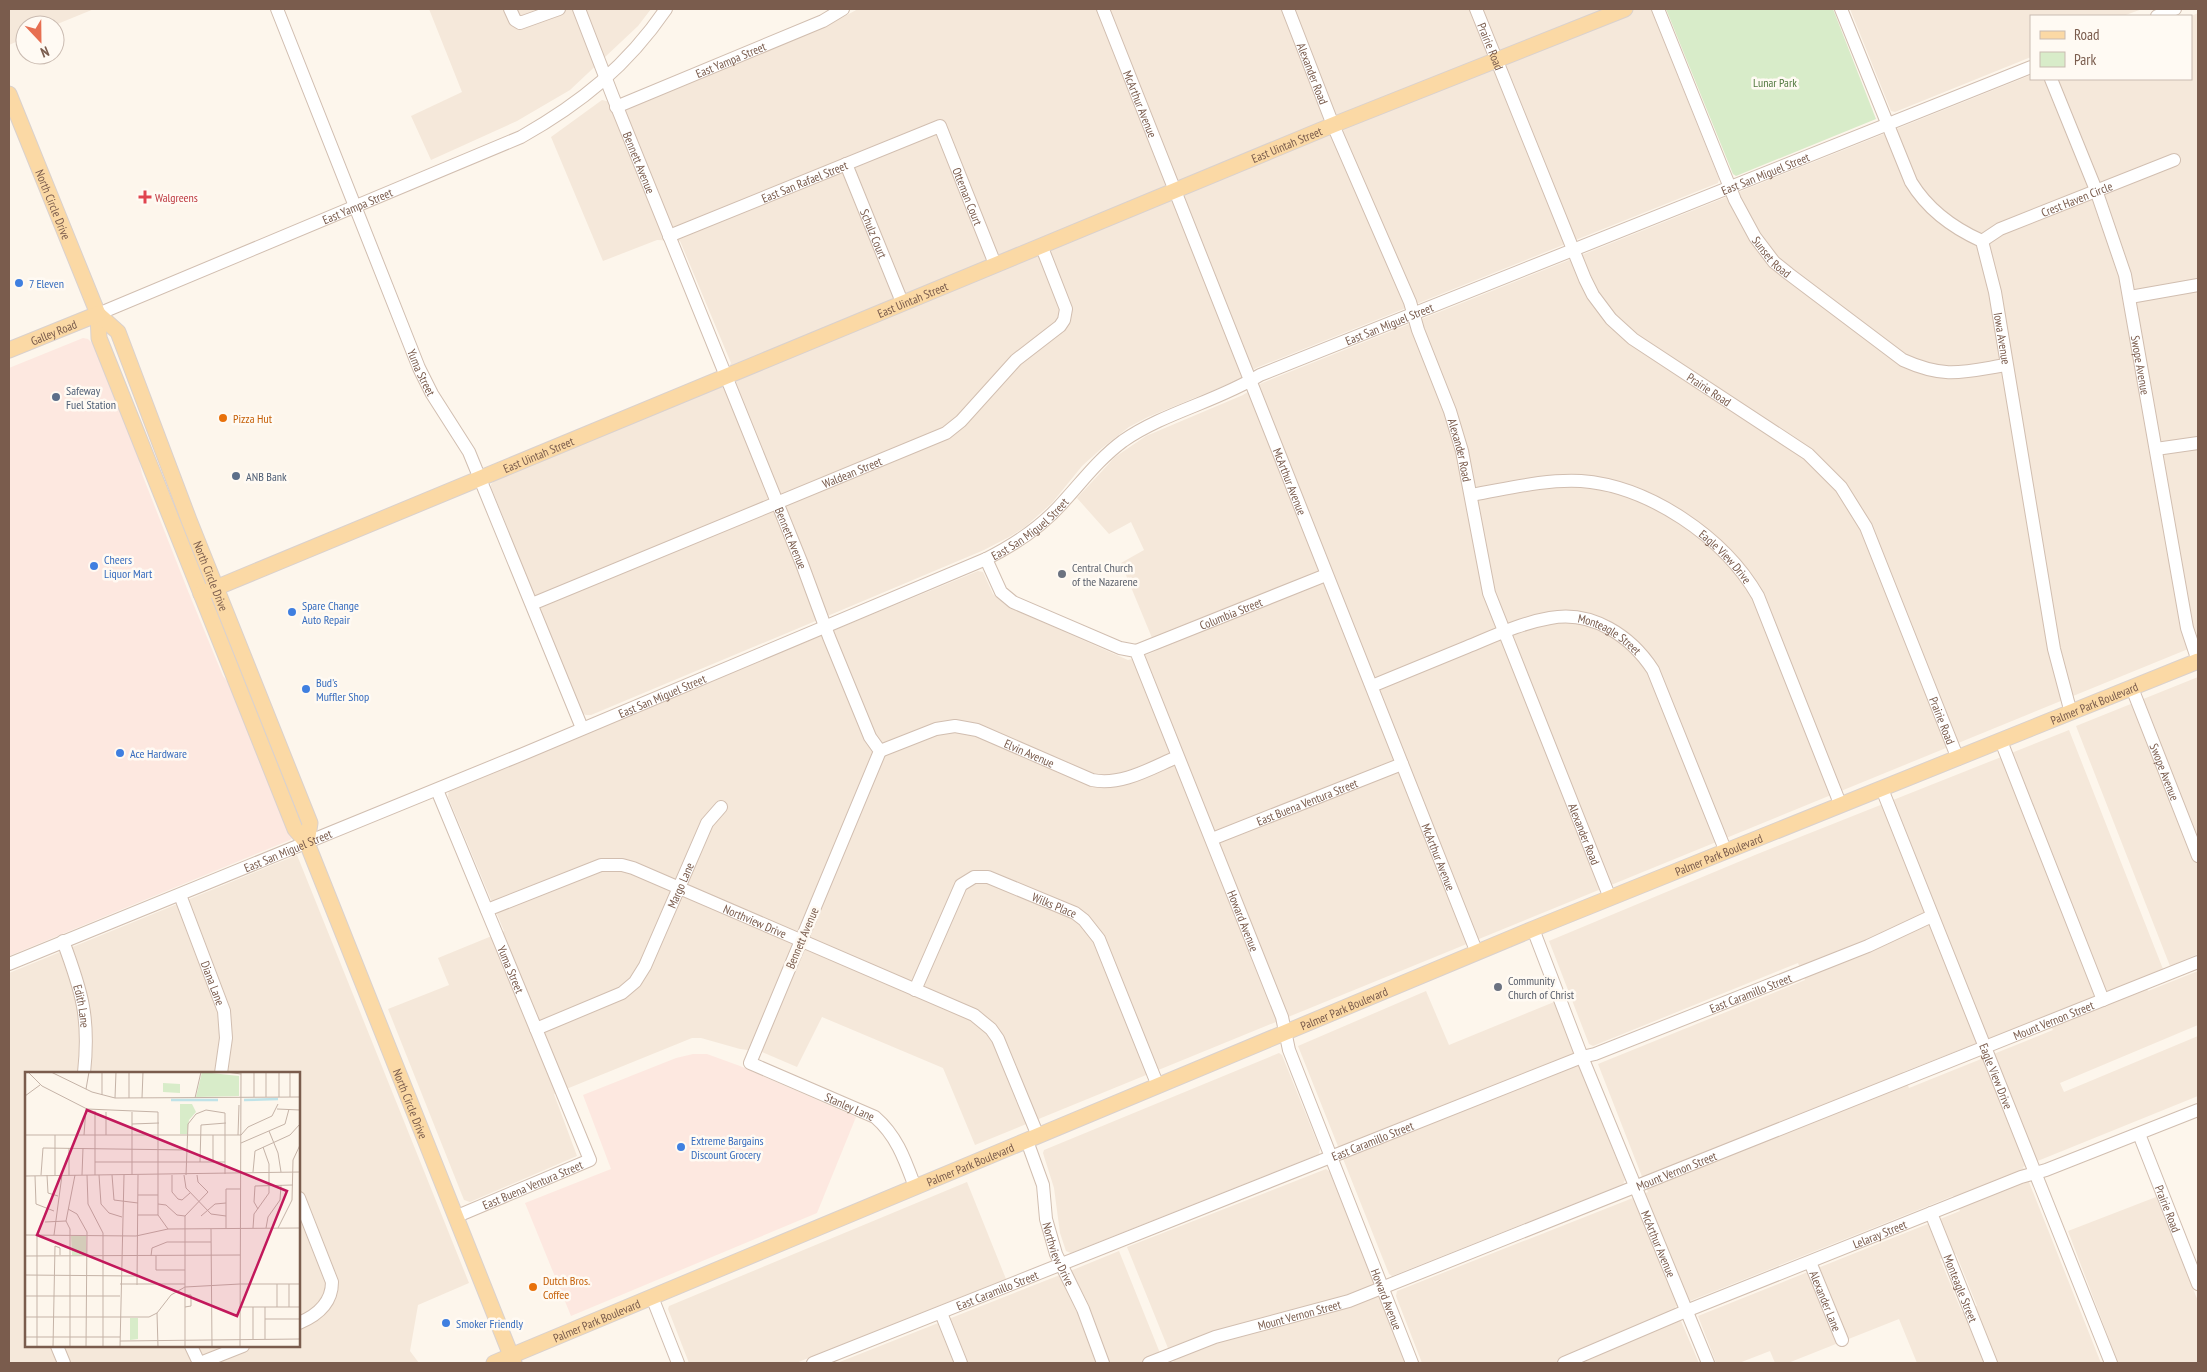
<svg xmlns="http://www.w3.org/2000/svg" width="2207" height="1372" font-family="'PT Sans Narrow',sans-serif">
<style>
.residential{fill:#f5e8da;fill-rule:evenodd}
.commercial{fill:#fde8e0}
.green{fill:#d8ecc9}
.lines{fill:none;stroke-linecap:round;stroke-linejoin:round}
.minor-casing{stroke:#d1beb0;stroke-width:14}
.major-casing{stroke:#dad1cd;stroke-width:17}
.minor{stroke:#fff;stroke-width:12}
.major{stroke:#fbd9a5;stroke-width:15}
.health-dot{fill:#e0444e;stroke:#fffaf3;stroke-width:2}
.shop-dot{fill:#3f7fe0;stroke:#fffaf3;stroke-width:2}
.service-dot{fill:#5c6f8a;stroke:#fffaf3;stroke-width:2}
.food-dot{fill:#e8710a;stroke:#fffaf3;stroke-width:2}
.worship-dot{fill:#6b7280;stroke:#fffaf3;stroke-width:2}
.labels{text-anchor:middle;dominant-baseline:central;stroke-width:5;stroke-linejoin:round;paint-order:stroke}
.street-label{font-size:12px;fill:#7a5c4d;stroke:#fffaf3}
.park-label{font-size:12px;fill:#537a41;stroke:#fffaf3}
.health-label{font-size:12px;fill:#be3a42;stroke:#fffaf3;text-anchor:start}
.shop-label{font-size:12px;fill:#366cbe;stroke:#fffaf3;text-anchor:start}
.service-label{font-size:12px;fill:#4e5e75;stroke:#fffaf3;text-anchor:start}
.food-label{font-size:12px;fill:#c56008;stroke:#fffaf3;text-anchor:start}
.worship-label{font-size:12px;fill:#5b616d;stroke:#fffaf3;text-anchor:start}
.inset-river{fill:none;stroke:#bfe3e8;stroke-width:2.5}
.inset-road{fill:none;stroke:#c5b3a7;stroke-width:1}
.view{fill:#c2185b;fill-opacity:0.15;stroke:#c2185b;stroke-width:2.5}
.inset-edge{fill:none;stroke:#7a5c4d;stroke-width:2.5}
</style>
<rect width="100%" height="100%" fill="#fdf6ec"/>
<!-- residential -->
<path class="residential" d="M9 9H94L55 25H25V38L9 45Z
M429 9H651L638 26 570 90 517 121 431 160 411 116 462 92Z
M858 9H1651L1719 179 1718 183 1256 368 1238 380 1148 417 1129 427 1102 448 1082 466 1052 503 1025 527 1009 537 984 550 837 612 591 715H586L581 713 491 487V484L494 481 719 387 731 363 680 241 657 240 603 261 551 137 602 100 631 107 825 27Z
M1850 9H2142L2123 16H2031V57L1895 112 1891 111Z
M2198 13V645L975 1145 943 1068 822 1017 797 1067 762 1052 740 1049 701 1038H692L554 1094 577 1156 470 1202 464 1200 388 1009 449 985 438 958 504 931 448 797 449 789 978 571 983 572 993 594 1008 607 1128 660 1149 654 1157 650 1121 563 1144 550 1131 522 1109 534 1077 498 1115 457 1146 436 1243 395 1262 383 2031 75V79H2191V16Z
M2198 677V954L2170 966 2076 726Z
M2069 730 2163 969 2143 977 2148 991 2198 971V1025L2060 1083 2064 1092 2198 1036V1096L2023 1167 2101 1363H1917L1899 1319 1788 1363H1775L1770 1351 1739 1363H1716L1698 1316 1960 1211 1953 1196 1675 1307 1699 1363H1422L1396 1296 1397 1291 1648 1192 1598 1064 1805 980 1798 963 1593 1046 1589 1044 1549 941 1755 855ZM2047 1016 2053 1030 1909 1088 1903 1072ZM1956 1254 1977 1306 1962 1312 1940 1259Z
M297 855 469 1283 418 1305 410 1351 419 1363H9V973ZM26 1073H299V1346H26Z
M1426 991 1449 1045 1554 1002 1625 1180 1623 1184 1392 1276 1389 1274 1298 1046Z
M1279 1053 1282 1055 1320 1149 1319 1154 1071 1253 1066 1251 1060 1233 1054 1188 1043 1153 1044 1150Z
M1326 1169 1330 1172 1406 1363H1174L1127 1247Z
M967 1182 1006 1279 796 1363H689L668 1309 669 1306Z
M2156 1197 2198 1301V1363H2118L2068 1231Z
M1119 1251 1164 1363H837L1075 1269Z"/>
<!-- commercial -->
<path class="commercial" d="M83 338 88 339 96 347 137 450 142 474 188 591 223 676 234 690 292 838 290 840 9 956V368Z
M693 1054H707L740 1066 856 1117 817 1213 571 1316 525 1203 611 1169 583 1095 676 1058Z"/>
<!-- green -->
<path class="green" d="M1666 9H1833L1876 119 1736 176 1733 174Z"/>
<g class="lines">
<!-- minor casing -->
<g class="minor-casing">
<g id="minor">
<path id="s1" d="M277 9 419 368 432 394 469 452 582 728"/>
<path d="M510 9 515 20 520 23 559 9"/>
<path id="s2" d="M579 9 613 97 802 564 829 637 870 737 880 751 750 1063 875 1117C897 1136 905 1160 915 1187"/>
<path id="s3" d="M1103 9 1477 953"/>
<path id="s4" d="M1288 9 1333 125 1410 302 1418 330 1450 411 1462 451 1489 593 1610 898"/>
<path id="s5" d="M1476 9 1585 279 1593 295 1611 319 1633 339 1808 454 1841 487 1866 527 1958 759"/>
<path id="s6" d="M1658 9 1735 200 1755 237 1774 262 1789 274 1903 360C1945 379 1963 372 2006 365"/>
<path id="s7" d="M1841 9 1911 182C1928 210 1953 228 1982 241L1995 292 2054 649 2071 713"/>
<path d="M2157 16 2175 9"/>
<path id="s8" d="M2051 79 2096 190 2125 275 2187 628 2198 661"/>
<path id="s9" d="M616 107 823 21 843 9"/>
<path id="s10" d="M846 164 902 302"/>
<path id="s11" d="M669 236 940 126 995 264"/>
<path id="s12" d="M1982 241 2000 229 2174 160"/>
<path d="M2130 297 2198 285"/>
<path id="s13" d="M98 314 521 137C581 103 627 66 666 9"/>
<path d="M2156 449 2198 443"/>
<path id="s14" d="M1471 495C1507 489 1544 479 1581 481 1649 486 1724 537 1758 596L1841 806"/>
<path id="s15" d="M986 559 1001 592 1013 602 1120 648 1136 651 1282 1017 1289 1050 1412 1363"/>
<path id="s16" d="M532 604 946 433 961 421 1016 360 1060 326 1064 320 1066 309 1041 245"/>
<path id="s17" d="M1136 651 1326 575"/>
<path id="s18" d="M1372 686C1404 673 1435 660 1467 647 1494 636 1521 623 1550 618 1592 610 1631 636 1653 670L1726 852"/>
<path id="s19" d="M2132 688 2198 856"/>
<path d="M2001 741 2103 1000"/>
<path id="s20" d="M880 751 936 729 955 726 977 730 1092 780C1122 786 1151 768 1177 757"/>
<path id="s21" d="M1882 789 2111 1363"/>
<path id="s22" d="M437 790 536 1029 622 993 635 982 645 966 707 823 721 807"/>
<path id="s23" d="M1212 839 1402 764"/>
<path id="s24" d="M180 895 224 1011 226 1038 221 1073"/>
<path id="s25" d="M487 910 601 865H622L633 868 974 1015 991 1029 998 1039 1038 1136"/>
<path id="s26" d="M1533 929 1582 1057 1708 1363"/>
<path id="s27" d="M63 941C82 992 90 1018 84 1073"/>
<path id="s28" d="M9 964 523 754 986 559C1016 544 1043 526 1065 500 1084 479 1100 458 1123 441 1165 412 1216 402 1260 375L2031 67"/>
<path id="s29" d="M915 990 961 885 974 877H988L1075 913 1084 920 1099 939 1158 1086"/>
<path id="s30" d="M2139 1134 2198 1284"/>
<path id="s31" d="M1027 1141 1043 1185 1046 1219 1056 1254 1083 1309 1103 1363"/>
<path d="M299 1198 332 1282C332 1303 318 1315 299 1323"/>
<path id="s32" d="M1931 1213 1991 1363"/>
<path id="s33" d="M455 1217 590 1160 536 1029"/>
<path id="s34" d="M1810 1262 1842 1340"/>
<path d="M652 1297 678 1363"/>
<path d="M941 1313 961 1363"/>
<path d="M57 1346 64 1363"/>
<path d="M191 1346 199 1363"/>
<path d="M200 1363 243 1346"/>
<path id="s35" d="M813 1363 1582 1057 1595 1054 1868 946 1932 916"/>
<path id="s36" d="M1149 1363 1215 1337 1349 1301 2198 962"/>
<path id="s37" d="M1564 1363 1686 1311 2021 1177 2046 1170 2198 1110"/>
</g>
</g>
<!-- major casing -->
<g class="major-casing">
<g id="major">
<path id="s38" d="M9 94 98 314 99 338 295 829 307 843 514 1363"/>
<path id="s39" d="M98 314 118 332 189 520 310 823 307 843"/>
<path id="s40" d="M9 350 98 314"/>
<path id="s41" d="M201 594 1333 125 1625 9"/>
<path id="s42" d="M494 1363 1533 929 2198 661"/>
</g>
</g>
<!-- minor -->
<use href="#minor" class="minor"/>
<!-- major -->
<use href="#major" class="major"/>
</g>
<!-- markers -->
<path class="health-dot" d="M142.5 189.5h5v5h5v5h-5v5h-5v-5h-5v-5h5z"/>
<g class="shop-dot">
<circle cx="19" cy="283" r="5"/>
<circle cx="94" cy="566" r="5"/>
<circle cx="292" cy="612" r="5"/>
<circle cx="306" cy="689" r="5"/>
<circle cx="120" cy="753" r="5"/>
<circle cx="681" cy="1147" r="5"/>
<circle cx="446" cy="1323" r="5"/>
</g>
<g class="service-dot">
<circle cx="56" cy="397" r="5"/>
<circle cx="236" cy="476" r="5"/>
</g>
<g class="food-dot">
<circle cx="223" cy="418" r="5"/>
<circle cx="533" cy="1287" r="5"/>
</g>
<g class="worship-dot">
<circle cx="1062" cy="574" r="5"/>
<circle cx="1498" cy="987" r="5"/>
</g>
<g class="labels">
<!-- street labels -->
<g class="street-label">
<text stroke="none"><textPath href="#s5" startOffset="40">Prairie Road</textPath></text>
<text stroke="none"><textPath href="#s9" startOffset="124">East Yampa Street</textPath></text>
<text stroke="none"><textPath href="#s4" startOffset="69">Alexander Road</textPath></text>
<text stroke="none"><textPath href="#s3" startOffset="102">McArthur Avenue</textPath></text>
<text stroke="none"><textPath href="#s41" startOffset="1175">East Uintah Street</textPath></text>
<text stroke="none"><textPath href="#s2" startOffset="165">Bennett Avenue</textPath></text>
<text stroke="none"><textPath href="#s28" startOffset="1936">East San Miguel Street</textPath></text>
<text stroke="none"><textPath href="#s11" startOffset="146">East San Rafael Street</textPath></text>
<text stroke="none"><textPath href="#s11" startOffset="368">Otteman Court</textPath></text>
<text stroke="none"><textPath href="#s12" startOffset="104">Crest Haven Circle</textPath></text>
<text stroke="none"><textPath href="#s38" startOffset="119">North Circle Drive</textPath></text>
<text stroke="none"><textPath href="#s13" startOffset="281">East Yampa Street</textPath></text>
<text stroke="none"><textPath href="#s10" startOffset="75">Schulz Court</textPath></text>
<text stroke="none"><textPath href="#s6" startOffset="274">Sunset Road</textPath></text>
<text stroke="none"><textPath href="#s41" startOffset="770">East Uintah Street</textPath></text>
<text stroke="none"><textPath href="#s28" startOffset="1531">East San Miguel Street</textPath></text>
<text stroke="none"><textPath href="#s40" startOffset="48">Galley Road</textPath></text>
<text stroke="none"><textPath href="#s7" startOffset="380">Iowa Avenue</textPath></text>
<text stroke="none"><textPath href="#s8" startOffset="301">Swope Avenue</textPath></text>
<text stroke="none"><textPath href="#s1" startOffset="391">Yuma Street</textPath></text>
<text stroke="none"><textPath href="#s5" startOffset="460">Prairie Road</textPath></text>
<text stroke="none"><textPath href="#s4" startOffset="474">Alexander Road</textPath></text>
<text stroke="none"><textPath href="#s41" startOffset="365">East Uintah Street</textPath></text>
<text stroke="none"><textPath href="#s16" startOffset="346">Waldean Street</textPath></text>
<text stroke="none"><textPath href="#s3" startOffset="508">McArthur Avenue</textPath></text>
<text stroke="none"><textPath href="#s28" startOffset="1111">East San Miguel Street</textPath></text>
<text stroke="none"><textPath href="#s2" startOffset="570">Bennett Avenue</textPath></text>
<text stroke="none"><textPath href="#s14" startOffset="278">Eagle View Drive</textPath></text>
<text stroke="none"><textPath href="#s39" startOffset="288">North Circle Drive</textPath></text>
<text stroke="none"><textPath href="#s17" startOffset="102">Columbia Street</textPath></text>
<text stroke="none"><textPath href="#s18" startOffset="255">Monteagle Street</textPath></text>
<text stroke="none"><textPath href="#s28" startOffset="706">East San Miguel Street</textPath></text>
<text stroke="none"><textPath href="#s42" startOffset="1731">Palmer Park Boulevard</textPath></text>
<text stroke="none"><textPath href="#s5" startOffset="880">Prairie Road</textPath></text>
<text stroke="none"><textPath href="#s20" startOffset="159">Elvin Avenue</textPath></text>
<text stroke="none"><textPath href="#s19" startOffset="90">Swope Avenue</textPath></text>
<text stroke="none"><textPath href="#s23" startOffset="102">East Buena Ventura Street</textPath></text>
<text stroke="none"><textPath href="#s4" startOffset="879">Alexander Road</textPath></text>
<text stroke="none"><textPath href="#s28" startOffset="301">East San Miguel Street</textPath></text>
<text stroke="none"><textPath href="#s42" startOffset="1326">Palmer Park Boulevard</textPath></text>
<text stroke="none"><textPath href="#s3" startOffset="912">McArthur Avenue</textPath></text>
<text stroke="none"><textPath href="#s22" startOffset="476">Margo Lane</textPath></text>
<text stroke="none"><textPath href="#s29" startOffset="216">Wilks Place</textPath></text>
<text stroke="none"><textPath href="#s15" startOffset="475">Howard Avenue</textPath></text>
<text stroke="none"><textPath href="#s25" startOffset="288">Northview Drive</textPath></text>
<text transform="translate(802 938) rotate(-67)">Bennett Avenue</text>
<text stroke="none"><textPath href="#s22" startOffset="194">Yuma Street</textPath></text>
<text stroke="none"><textPath href="#s24" startOffset="94">Diana Lane</textPath></text>
<text stroke="none"><textPath href="#s35" startOffset="1008">East Caramillo Street</textPath></text>
<text stroke="none"><textPath href="#s27" startOffset="68">Edith Lane</textPath></text>
<text stroke="none"><textPath href="#s42" startOffset="921">Palmer Park Boulevard</textPath></text>
<text stroke="none"><textPath href="#s36" startOffset="968">Mount Vernon Street</textPath></text>
<text stroke="none"><textPath href="#s21" startOffset="309">Eagle View Drive</textPath></text>
<text stroke="none"><textPath href="#s38" startOffset="1089">North Circle Drive</textPath></text>
<text stroke="none"><textPath href="#s2" startOffset="1248">Stanley Lane</textPath></text>
<text stroke="none"><textPath href="#s35" startOffset="602">East Caramillo Street</textPath></text>
<text stroke="none"><textPath href="#s42" startOffset="516">Palmer Park Boulevard</textPath></text>
<text stroke="none"><textPath href="#s36" startOffset="562">Mount Vernon Street</textPath></text>
<text stroke="none"><textPath href="#s33" startOffset="84">East Buena Ventura Street</textPath></text>
<text stroke="none"><textPath href="#s30" startOffset="80">Prairie Road</textPath></text>
<text stroke="none"><textPath href="#s37" startOffset="341">Lelaray Street</textPath></text>
<text stroke="none"><textPath href="#s26" startOffset="339">McArthur Avenue</textPath></text>
<text stroke="none"><textPath href="#s31" startOffset="118">Northview Drive</textPath></text>
<text stroke="none"><textPath href="#s32" startOffset="81">Monteagle Street</textPath></text>
<text stroke="none"><textPath href="#s35" startOffset="198">East Caramillo Street</textPath></text>
<text stroke="none"><textPath href="#s15" startOffset="880">Howard Avenue</textPath></text>
<text stroke="none"><textPath href="#s34" startOffset="42">Alexander Lane</textPath></text>
<text stroke="none"><textPath href="#s36" startOffset="158">Mount Vernon Street</textPath></text>
<text stroke="none"><textPath href="#s42" startOffset="111">Palmer Park Boulevard</textPath></text>
</g>
<!-- park labels -->
<g class="park-label">
<text x="1775" y="82">Lunar Park</text>
</g>
<!-- health labels -->
<g class="health-label">
<text x="155" y="197">Walgreens</text>
</g>
<!-- shop labels -->
<g class="shop-label">
<text x="29" y="283">7 Eleven</text>
<text x="104" y="559">Cheers<tspan x="104" dy="14">Liquor Mart</tspan></text>
<text x="302" y="605">Spare Change<tspan x="302" dy="14">Auto Repair</tspan></text>
<text x="316" y="682">Bud's<tspan x="316" dy="14">Muffler Shop</tspan></text>
<text x="130" y="753">Ace Hardware</text>
<text x="691" y="1140">Extreme Bargains<tspan x="691" dy="14">Discount Grocery</tspan></text>
<text x="456" y="1323">Smoker Friendly</text>
</g>
<!-- service labels -->
<g class="service-label">
<text x="66" y="390">Safeway<tspan x="66" dy="14">Fuel Station</tspan></text>
<text x="246" y="476">ANB Bank</text>
</g>
<!-- food labels -->
<g class="food-label">
<text x="233" y="418">Pizza Hut</text>
<text x="543" y="1280">Dutch Bros.<tspan x="543" dy="14">Coffee</tspan></text>
</g>
<!-- worship labels -->
<g class="worship-label">
<text x="1072" y="567">Central Church<tspan x="1072" dy="14">of the Nazarene</tspan></text>
<text x="1508" y="980">Community<tspan x="1508" dy="14">Church of Christ</tspan></text>
</g>
</g>
<!-- overview -->
<g transform="translate(25 1072)">
<rect width="275" height="275" fill="#fdf6ec"/>
<path d="M177 0 214 4V24L171 25ZM138 11 155 12V21L138 20ZM155 32H167L171 40 164 48 162 62H155ZM46 164H61V183H47ZM105 246H113V267L105 268Z" fill="#d8ecc9"/>
<path class="inset-river" d="M146 28H193M219 28 253 27"/>
<path class="inset-road" d="M3 0 17 14 62 37 133 40V143L143 157M26 0 67 20 90 26 275 25M201 0 216 2M265 0V25M61 17 64 0M77 23V0M0 24 15 13M229 25V0M241 25V0M254 25V0M90 26 91 0M104 26V0M117 26 118 0M170 26 176 0M252 37 275 38M107 40V103M107 52 134 51M244 59 253 81 256 100M0 63H216L223 55 247 44 253 32M59 63 61 36M81 63V40M213 63 214 33M216 71 260 52 264 37M70 90H200M175 90 176 53 201 51M188 90V63M228 100 230 79 265 63 275 52M16 103 18 76 162 78M22 103 23 121 33 124M30 103V63M44 103V76M57 103 58 76M62 103 63 132 78 161V275M70 103V39M74 103 76 132 84 141 97 145M87 103 89 128 113 131M147 103V120L153 127 157 128 165 121M159 103 161 116 186 142 201 144M161 103 163 52 171 42 181 38 200 41V102M0 104 275 100M10 104 11 132 29 139M113 123H133M201 131V117H215M133 132 141 133 152 143 160 144M43 137 52 142 62 160 61 275M233 137 229 130 230 114 268 113M113 143H133M176 144 190 132 201 131V156M20 150 41 149M228 156 229 142 244 121V92L238 75M241 156 243 145 255 128 256 113M253 156 267 128 268 88 275 73M186 157 187 275M0 163 111 164 143 157 275 156M29 163 37 103M0 184 215 183M126 184 127 176 142 170H186M131 184V198H160M0 203 112 204M95 212H160M215 212H275M112 213 113 103M0 224H95M160 235 166 234V223H160M215 235H275M252 235V212M264 235V212M132 241 133 275M0 245H124L132 241 146 223 160 215 215 212M240 247H275M0 265H95M228 267V235M240 267V235M95 269 275 267M12 275V163M28 275 30 174 35 176V183M45 275V157L41 149 50 103M95 275 99 103M160 275V144L183 120 173 110 172 103M215 275 216 0"/>
<path class="view" d="M62 38 262 119 212 244 12 163Z"/>
<rect width="275" height="275" class="inset-edge"/>
</g>
<!-- border -->
<rect width="2207" height="1372" fill="none" stroke="#7a5c4d" stroke-width="20"/>
<!-- legend -->
<rect x="2030" y="15" width="162" height="65" fill="#fffaf3" stroke="#cabbb1"/>
<rect x="2040" y="31" width="25" height="8" fill="#fbd9a5" stroke="#cabbb1"/>
<text x="2074" y="40" font-size="15" fill="#7a5c4d">Road</text>
<rect x="2040" y="52" width="25" height="15" fill="#d8ecc9" stroke="#cabbb1"/>
<text x="2074" y="65" font-size="15" fill="#7a5c4d">Park</text>
<!-- north arrow -->
<g transform="translate(40 40) rotate(158)"><circle r="24" fill="#fffaf3" stroke="#cabbb1"/>
<path d="M0-4L9 19L0 12L-9 19Z" fill="#e76f51"/>
<text y="-8" font-size="14" font-weight="bold" text-anchor="middle" fill="#7a5c4d">N</text>
</g>
</svg>
